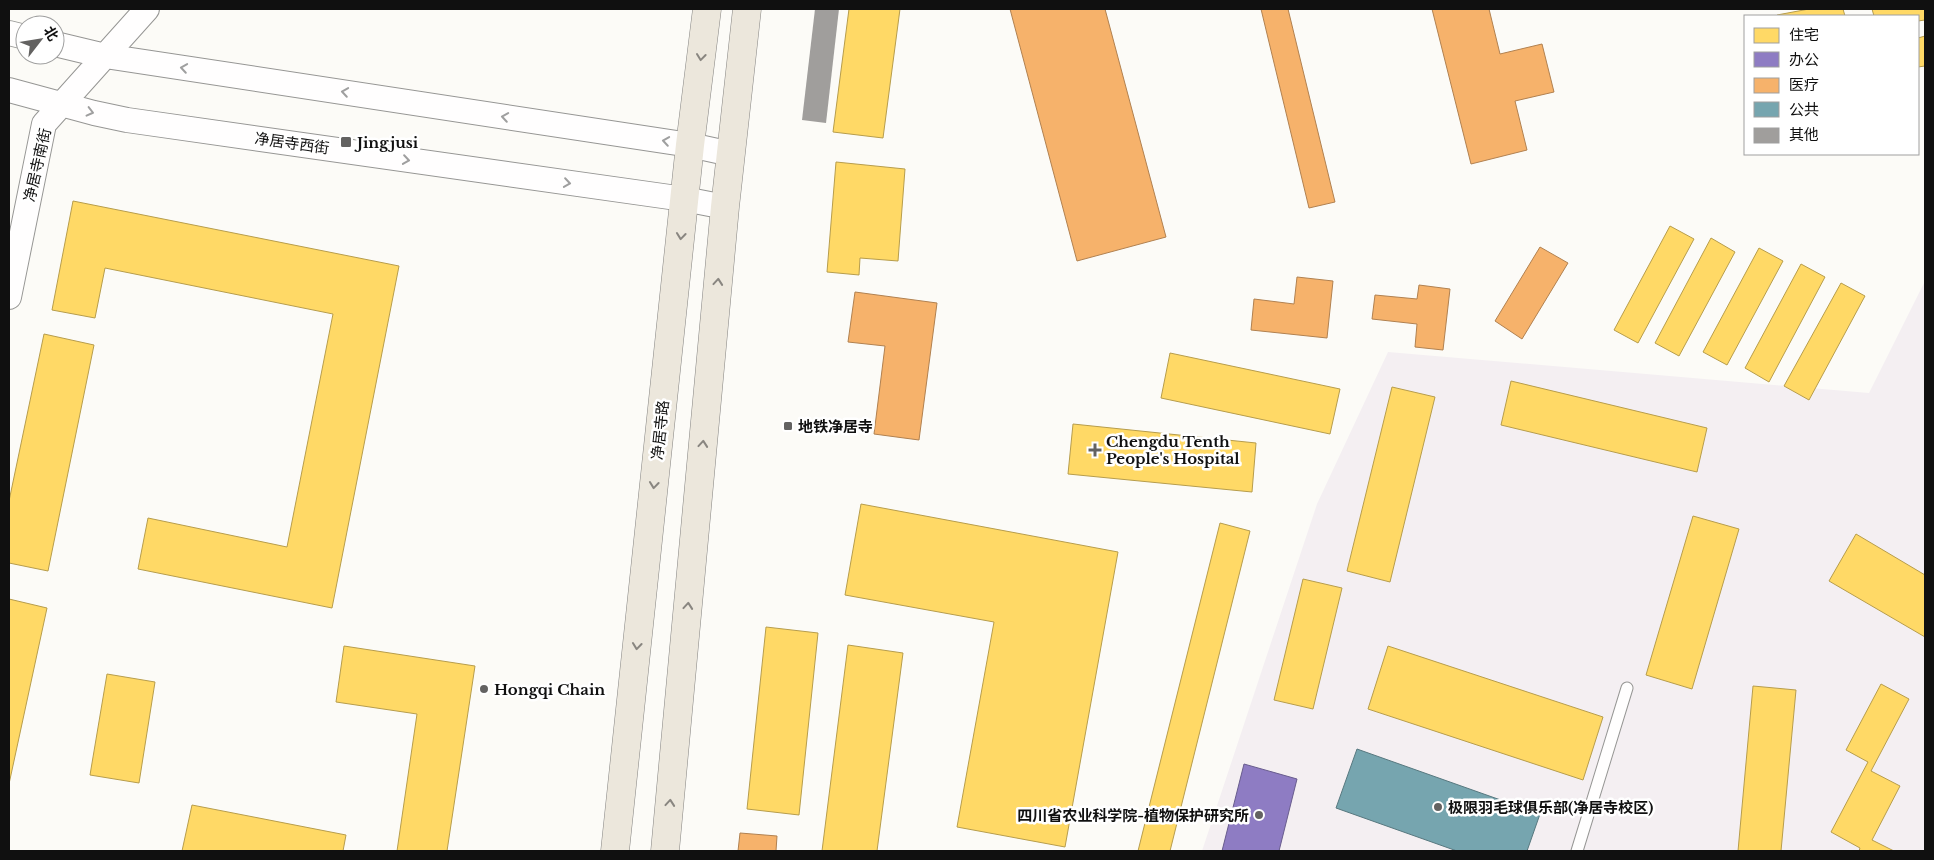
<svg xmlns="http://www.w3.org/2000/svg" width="1934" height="860" font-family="'Libre Baskerville','Noto Sans SC',serif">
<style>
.industrial{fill:#f4eff2}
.homes{fill:#ffd966;stroke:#b79d4c}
.offices{fill:#8e7cc3;stroke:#685c8d}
.health{fill:#f6b26b;stroke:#b18150}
.public{fill:#76a5af;stroke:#57787f}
.building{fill:#a09e9c}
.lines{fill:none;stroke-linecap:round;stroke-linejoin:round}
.lane-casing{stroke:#969694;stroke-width:13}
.street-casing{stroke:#969694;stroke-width:26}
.primary-casing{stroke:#848381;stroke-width:29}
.lane{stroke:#fffefe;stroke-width:11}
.street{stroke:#fffefe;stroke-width:24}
.primary{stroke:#ece7dc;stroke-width:28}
.oneway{stroke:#898680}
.oneway2{stroke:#9f9f9f}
.poi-dot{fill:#636261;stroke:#fff;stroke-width:2}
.labels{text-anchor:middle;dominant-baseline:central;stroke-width:5;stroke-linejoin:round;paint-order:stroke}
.poi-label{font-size:15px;font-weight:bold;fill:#101010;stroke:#fff;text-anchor:start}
.street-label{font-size:15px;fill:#101010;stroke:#fff}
</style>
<rect width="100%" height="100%" fill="#fcfbf7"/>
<!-- industrial -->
<path class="industrial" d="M1925 281V851H1202L1317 504 1388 352 1869 393Z"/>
<!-- homes -->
<path class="homes" d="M849 9H900L883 138 833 132Z
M1809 9H1843L1845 16H1778L1777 15Z
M1872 9H1925V20L1918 21V16H1874Z
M1925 36V66L1918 67V38Z
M836 162 905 169 898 261 860 258 859 275 827 272Z
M73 201 399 266 332 608 138 569 148 518 287 547 333 314 105 268 95 318 52 310Z
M1670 226 1694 239 1638 343 1614 330Z
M1711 238 1735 252 1679 356 1655 343Z
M1759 248 1783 261 1727 365 1703 352Z
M1801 264 1825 277 1769 382 1745 368Z
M1841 283 1865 296 1809 400 1784 386Z
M44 334 94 345 48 571 9 563V501Z
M1170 353 1340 389 1330 434 1161 398Z
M1511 381 1707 428 1697 472 1501 425Z
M1392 387 1435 397 1390 582 1347 571Z
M1073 424 1256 443 1252 492 1068 474Z
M861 504 1118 552 1065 847 957 827 994 622 845 595Z
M1693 516 1739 529 1692 689 1646 675Z
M1220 523 1250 531 1170 851H1138Z
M1856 534 1925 575V637L1829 581Z
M1303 579 1342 588 1313 709 1274 700Z
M9 599 47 608 9 784Z
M766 627 818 633 799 815 747 809Z
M848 645 903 653 877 851H822Z
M344 646 475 666 447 851H397L417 714 336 702Z
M1388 646 1603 717 1583 780 1368 709Z
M107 674 155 682 139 783 90 775Z
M1881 684 1909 699 1871 771 1900 786 1872 840 1894 851H1859L1860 848 1831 832 1868 762 1846 750Z
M1753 686 1796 690 1781 851H1738Z
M192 805 346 835 343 851H182Z"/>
<!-- offices -->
<path class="offices" d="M1244 764 1297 779 1279 851H1222Z"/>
<!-- health -->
<path class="health" d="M1010 9H1105L1166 237 1077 261Z
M1261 9H1288L1335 202 1309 208Z
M1432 9H1489L1500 54 1542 44 1554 92 1515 101 1527 150 1471 164Z
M1540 247 1568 263 1522 339 1495 321Z
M1297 277 1333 281 1327 338 1251 330 1254 299 1294 304Z
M1419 285 1450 289 1443 350 1415 347 1417 324 1372 319 1375 295 1417 299Z
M855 292 937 303 919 440 874 434 885 346 848 342Z
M740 833 777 836 776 851H738Z"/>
<!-- public -->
<path class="public" d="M1357 749 1540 814 1527 851H1457L1336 808Z"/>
<!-- building -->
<path class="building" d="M815 9H839L826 123 802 120Z"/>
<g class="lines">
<!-- lane casing -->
<g class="lane-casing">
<path id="lane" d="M1577 851 1627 688"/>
</g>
<!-- street casing -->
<g class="street-casing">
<path id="street" d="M9 33 25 37
M55 44 105 56 690 145 731 154
M9 90 94 113 127 120 684 199 725 207
M9 297 44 124 147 9"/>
</g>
<!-- primary casing -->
<g class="primary-casing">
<path id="primary" d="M615 851 690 145 707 9
M665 851 725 207 747 9"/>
</g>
<!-- lane -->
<use href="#lane" class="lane"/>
<!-- street -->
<use href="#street" class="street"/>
<!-- primary -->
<use href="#primary" class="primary"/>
</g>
<!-- one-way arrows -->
<defs><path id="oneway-chevron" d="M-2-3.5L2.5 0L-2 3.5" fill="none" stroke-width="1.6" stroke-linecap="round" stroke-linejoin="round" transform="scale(1.25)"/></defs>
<g class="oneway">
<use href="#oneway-chevron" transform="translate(701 57) rotate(97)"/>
<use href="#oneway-chevron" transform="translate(681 236) rotate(96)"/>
<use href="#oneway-chevron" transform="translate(718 282) rotate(-85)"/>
<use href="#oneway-chevron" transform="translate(703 444) rotate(-85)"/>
<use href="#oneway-chevron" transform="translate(654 485) rotate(96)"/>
<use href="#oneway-chevron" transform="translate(688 606) rotate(-85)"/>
<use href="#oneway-chevron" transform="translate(637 646) rotate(96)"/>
<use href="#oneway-chevron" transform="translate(670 803) rotate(-85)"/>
</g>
<g class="oneway2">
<use href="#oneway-chevron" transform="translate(184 68) rotate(-171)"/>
<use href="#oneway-chevron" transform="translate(345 92) rotate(-171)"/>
<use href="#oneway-chevron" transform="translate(90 112) rotate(14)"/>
<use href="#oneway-chevron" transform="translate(505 117) rotate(-171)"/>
<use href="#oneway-chevron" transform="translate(666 141) rotate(-171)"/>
<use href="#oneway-chevron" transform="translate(406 160) rotate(8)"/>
<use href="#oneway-chevron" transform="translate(567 183) rotate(8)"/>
</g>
<!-- markers -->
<g class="poi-dot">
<rect x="340" y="136" width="12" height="12" rx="2.5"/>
<rect x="783" y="421" width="10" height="10" rx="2.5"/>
<path d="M1092.5 442.5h5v5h5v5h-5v5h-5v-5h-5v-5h5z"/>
<circle cx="484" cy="689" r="5"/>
<circle cx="1438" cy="807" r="5"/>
<circle cx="1259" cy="815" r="5"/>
</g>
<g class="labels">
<!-- poi labels -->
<g class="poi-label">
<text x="357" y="142">Jingjusi</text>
<text x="798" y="426">地铁净居寺</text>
<text x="1106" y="441">Chengdu Tenth<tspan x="1106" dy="17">People's Hospital</tspan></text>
<text x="494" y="689">Hongqi Chain</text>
<text x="1448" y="807">极限羽毛球俱乐部(净居寺校区)</text>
<text x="1249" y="815" text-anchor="end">四川省农业科学院-植物保护研究所</text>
</g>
<!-- street labels -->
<g class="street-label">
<text transform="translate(292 143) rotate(8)">净居寺西街</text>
<text transform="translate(37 165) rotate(-77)">净居寺南街</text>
<text transform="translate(660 430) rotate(-84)">净居寺路</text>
</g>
</g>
<!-- border -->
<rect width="1934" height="860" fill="none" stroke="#101010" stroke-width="20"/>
<!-- legend -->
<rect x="1744" y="15" width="175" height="140" fill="#ffffff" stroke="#9f9f9f"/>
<rect x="1754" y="28" width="25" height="15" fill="#ffd966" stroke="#9f9f9f"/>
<text x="1789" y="40" font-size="15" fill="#101010">住宅</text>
<rect x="1754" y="52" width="25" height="15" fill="#8e7cc3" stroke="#9f9f9f"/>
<text x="1789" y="65" font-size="15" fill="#101010">办公</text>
<rect x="1754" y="78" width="25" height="15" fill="#f6b26b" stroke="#9f9f9f"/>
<text x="1789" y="90" font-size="15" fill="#101010">医疗</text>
<rect x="1754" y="102" width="25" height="15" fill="#76a5af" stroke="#9f9f9f"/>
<text x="1789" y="115" font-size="15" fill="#101010">公共</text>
<rect x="1754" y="128" width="25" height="15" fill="#a09e9c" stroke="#9f9f9f"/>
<text x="1789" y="140" font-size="15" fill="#101010">其他</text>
<!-- north arrow -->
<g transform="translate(40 40) rotate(59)"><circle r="24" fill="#ffffff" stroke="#9f9f9f"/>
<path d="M0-4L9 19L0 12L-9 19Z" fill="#636261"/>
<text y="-8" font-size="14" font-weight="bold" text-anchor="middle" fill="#101010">北</text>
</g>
</svg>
